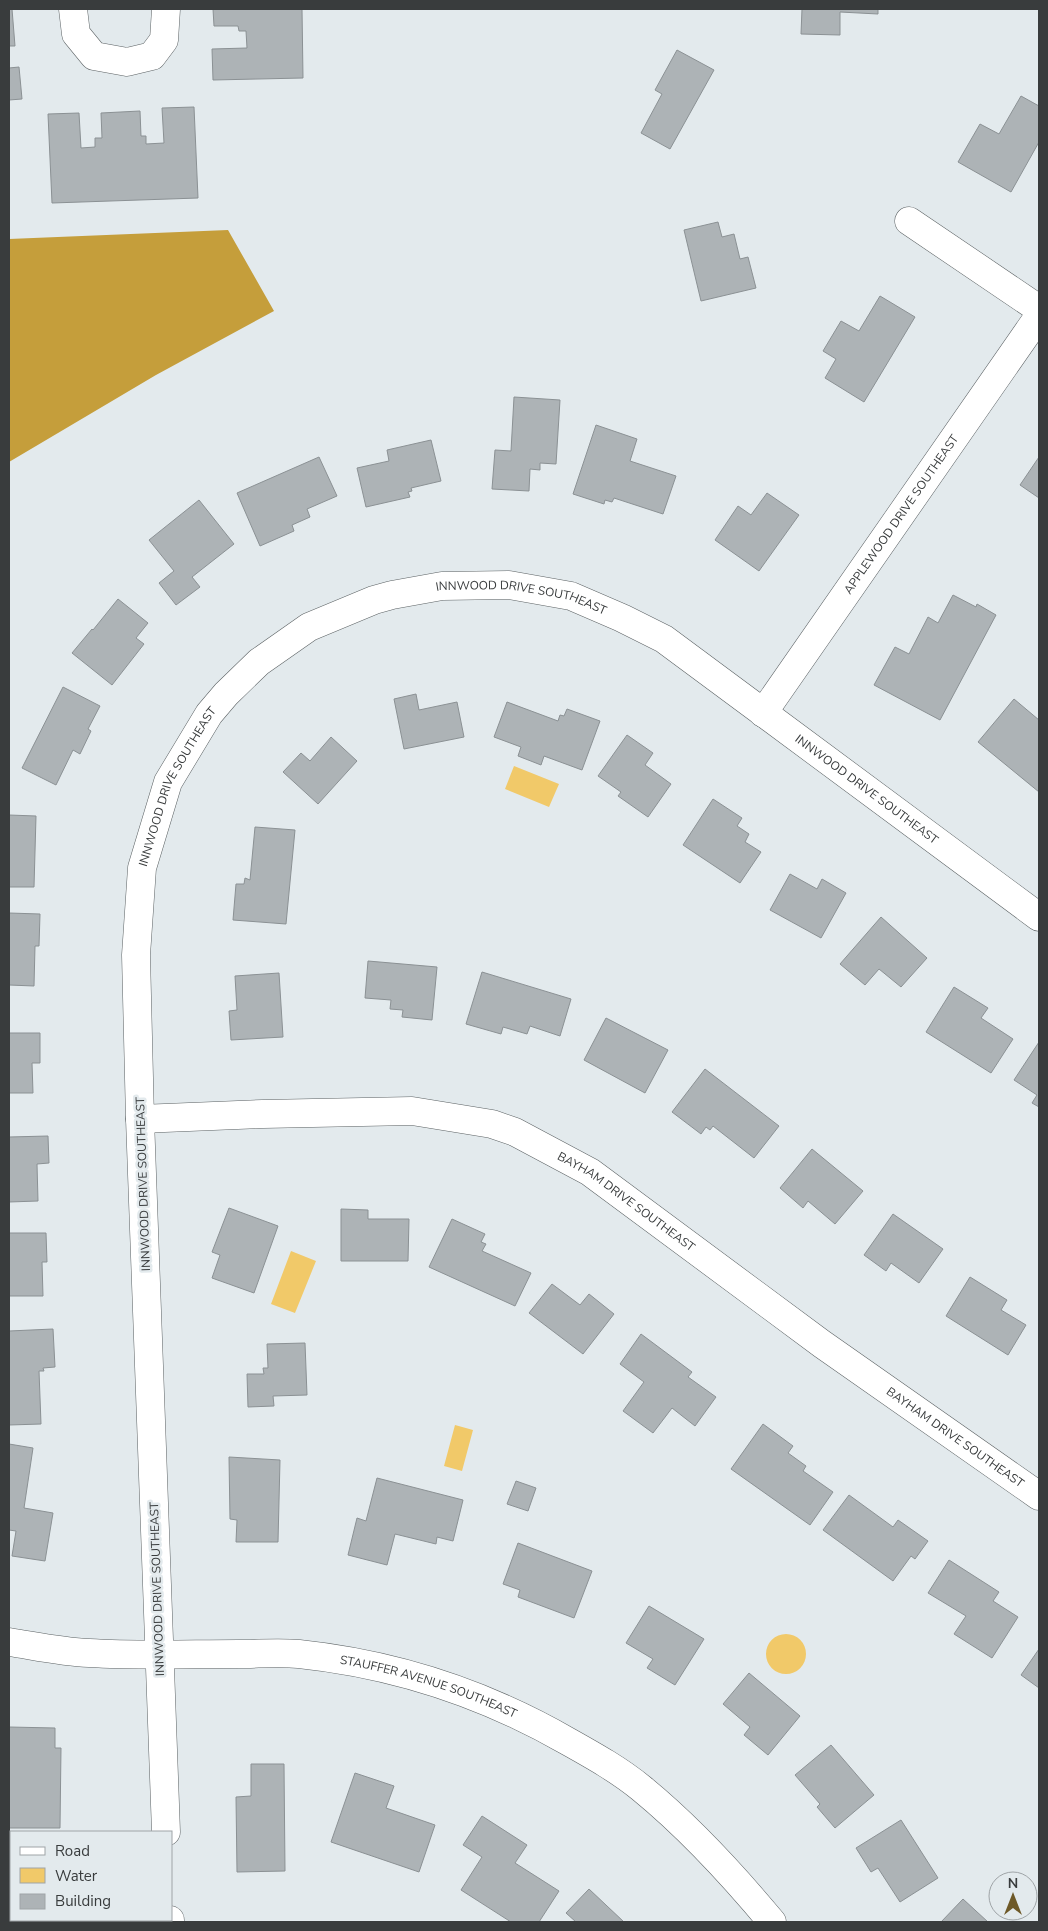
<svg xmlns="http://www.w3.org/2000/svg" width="1048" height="1931" font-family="'Nunito Sans',sans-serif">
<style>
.forest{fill:#c59e3b}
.water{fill:#f1c969}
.building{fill:#adb3b6;stroke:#8b9194}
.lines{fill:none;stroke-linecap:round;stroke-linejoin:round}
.street-casing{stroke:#5c6264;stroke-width:29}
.secondary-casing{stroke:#5c6264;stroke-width:29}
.street{stroke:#fff;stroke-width:28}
.secondary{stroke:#fff;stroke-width:28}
.labels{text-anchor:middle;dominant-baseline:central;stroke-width:5;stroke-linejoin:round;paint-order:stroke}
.street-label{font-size:12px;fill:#393c3d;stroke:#e3eaed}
</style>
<rect width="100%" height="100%" fill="#e3eaed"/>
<!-- forest -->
<path class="forest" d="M228 230 274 311 156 375 9 462V239Z"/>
<!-- water -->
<path class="water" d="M514 766 559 784 549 807 505 789Z
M291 1251 316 1261 295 1313 271 1304Z
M455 1425 473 1430 462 1471 444 1466Z
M766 1654a20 20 0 1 1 40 0a20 20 0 1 1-40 0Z"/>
<!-- building -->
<path class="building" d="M9 9H12L15 46H9Z
M213 9H302L303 78 213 80 212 49 247 48 246 31H239L238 26H214Z
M802 9H878V14L840 12V35L801 34Z
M677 50 714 70 670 149 641 133 662 94 655 90Z
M19 67 22 99 9 100V68Z
M1021 96 1039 106V142L1011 192 958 162 980 124 999 134Z
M194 107 198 198 52 203 48 114 79 113 81 148 95 147V138H102L101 113 140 111 141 136H146V144L164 143 162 108Z
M718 222 722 237 734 234 740 259 748 257 756 288 701 301 684 230Z
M880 296 915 317 864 402 825 378 836 359 823 351 841 321 859 331Z
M514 397 560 400 556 464 540 463V470L530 469 529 491 492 489 495 450 511 451Z
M596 425 637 439 630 461 676 476 663 514 614 498 612 502 605 500 604 504 573 494Z
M431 440 441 481 411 488 412 491 408 492 410 497 366 507 357 468 389 461 387 450Z
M319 457 337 496 307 509 310 517 292 525 294 531 260 546 237 493Z
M1039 457V498L1020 485Z
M767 493 799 515 759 571 715 540 738 506 751 515Z
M199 500 234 544 192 577 200 587 176 605 159 583 174 571 149 540Z
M953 595 976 607 977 604 996 615 940 720 874 685 895 647 909 654 928 617 938 623Z
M118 599 148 623 136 638 144 644 112 685 72 653 92 629 93 630Z
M63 687 100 706 88 729 91 731 80 754 73 750 56 785 22 768Z
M416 694 419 710 457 702 464 737 404 749 394 699Z
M1014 699 1039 720V792L978 742Z
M507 702 558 721 560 715 564 716 567 709 600 721 582 770 544 756 541 765 518 756 521 747 494 737Z
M627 735 653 753 645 765 671 784 648 817 618 796 621 792 598 776Z
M331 737 357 761 318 804 283 772 301 753 310 761Z
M713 799 742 818 737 826 749 834 745 842 761 852 740 883 683 845Z
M9 815 36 816 34 887H9Z
M255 827 295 830 286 924 233 920 236 884H244L245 878 250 880Z
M790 874 817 889 822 879 846 893 821 938 770 910Z
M9 913 40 914 39 946H35L34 986 9 985Z
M881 917 927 958 901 987 879 969 865 985 840 964Z
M368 961 437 967 432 1020 402 1017 403 1010 390 1009 391 1000 365 998Z
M482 972 571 999 560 1036 530 1026 527 1034 503 1027 501 1034 466 1024Z
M279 973 283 1037 231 1040 229 1011 237 1010 235 976Z
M954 987 988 1008 981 1018 1013 1039 991 1073 926 1032Z
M606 1018 668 1050 645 1093 584 1060Z
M9 1033H40V1063H32L33 1093H9Z
M1039 1042V1107L1032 1103 1037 1095 1014 1080Z
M705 1069 779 1126 754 1158 713 1126 710 1130 706 1127 701 1134 672 1112Z
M48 1136 49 1163 37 1164 38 1201 9 1202V1137Z
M812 1149 863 1191 835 1224 808 1201 803 1208 780 1188Z
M229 1208 278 1226 254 1293 212 1278 220 1255 212 1252Z
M341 1209 368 1210V1219H409L408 1261H341Z
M893 1214 943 1249 919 1283 891 1263 886 1271 864 1255Z
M452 1219 485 1234 481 1242 486 1244 482 1251 531 1273 515 1306 429 1267Z
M9 1233H46L47 1262H42L43 1296H9Z
M970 1277 1007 1300 1001 1310 1026 1325 1008 1355 946 1316Z
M552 1284 580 1305 589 1294 614 1314 583 1354 529 1313Z
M53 1329 55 1367 43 1368 44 1371H39L41 1424 9 1425V1331Z
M641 1334 692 1372 688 1377 716 1397 695 1426 672 1408 653 1433 623 1411 644 1382 620 1364Z
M305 1343 307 1395 273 1396 274 1406 248 1407 247 1374H264L263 1368H268L267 1344Z
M763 1424 793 1446 788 1453 806 1466 803 1471 833 1492 810 1525 731 1469Z
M9 1444 33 1448 24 1508 53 1513 45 1561 12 1556 16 1531 9 1530Z
M229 1457 280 1460 278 1542H236L237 1520 230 1519Z
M377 1478 463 1500 453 1541 437 1537 436 1544 395 1534 387 1565 348 1555 357 1518 366 1521Z
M516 1481 536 1488 528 1511 507 1504Z
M849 1495 893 1527 898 1520 928 1541 915 1559 911 1556 893 1581 823 1530Z
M518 1543 592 1571 574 1618 518 1597 520 1590 503 1584Z
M949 1560 999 1592 993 1601 1018 1617 992 1658 954 1634 966 1616 928 1593Z
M649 1606 704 1639 675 1685 647 1668 653 1659 626 1643Z
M1039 1649V1688L1021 1675Z
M749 1673 800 1716 768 1755 744 1735 750 1727 723 1704Z
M9 1727 55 1728V1748H61L60 1828H9Z
M831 1745 874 1795 835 1828 817 1807 820 1804 795 1775Z
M251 1764H284L285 1871 237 1872 236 1797 251 1796Z
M355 1773 394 1786 386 1808 435 1825 419 1872 331 1842Z
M482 1816 527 1845 515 1863 559 1891 539 1922H511L461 1890 482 1857 463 1845Z
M901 1820 938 1878 900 1902 878 1868 871 1872 856 1848Z
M589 1889 624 1922H576L566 1913Z
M963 1899 988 1922H941Z
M42 1920H102V1922H42Z"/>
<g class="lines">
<!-- street casing -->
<g class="street-casing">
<g id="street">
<path d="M73 9 76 34 94 56 127 62 152 56 164 40 166 9"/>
<path d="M909 221 1039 309"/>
<path id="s1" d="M763 713 1039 316"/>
<path id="s2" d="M140 1119 263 1114 412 1111 492 1124 515 1132 590 1172 822 1344 1039 1496"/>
<path id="s3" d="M166 1832 140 1119 136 955 142 868 168 782 209 714 226 694 259 662 309 627 374 600 392 595 442 586 509 585 571 596 622 618 664 639 1039 917"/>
<path d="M9 1872H11"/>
<path d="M170 1920V1922"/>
</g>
</g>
<!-- secondary casing -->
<g class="secondary-casing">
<g id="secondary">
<path id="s4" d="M9 1642C35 1646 62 1652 89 1653 139 1656 189 1654 239 1654 258 1654 279 1652 299 1654 394 1664 486 1694 569 1742 594 1756 619 1770 641 1788 690 1828 732 1874 772 1922"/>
</g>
</g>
<!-- street -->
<use href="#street" class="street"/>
<!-- secondary -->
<use href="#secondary" class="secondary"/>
</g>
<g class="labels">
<!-- street labels -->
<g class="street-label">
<text stroke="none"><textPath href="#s1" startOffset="242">APPLEWOOD DRIVE SOUTHEAST</textPath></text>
<text stroke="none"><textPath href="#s3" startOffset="1488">INNWOOD DRIVE SOUTHEAST</textPath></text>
<text stroke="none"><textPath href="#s3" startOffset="1054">INNWOOD DRIVE SOUTHEAST</textPath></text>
<text stroke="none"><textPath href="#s3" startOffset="1892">INNWOOD DRIVE SOUTHEAST</textPath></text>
<text transform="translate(143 1184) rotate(-92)">INNWOOD DRIVE SOUTHEAST</text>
<text stroke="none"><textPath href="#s2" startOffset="509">BAYHAM DRIVE SOUTHEAST</textPath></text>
<text stroke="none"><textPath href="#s2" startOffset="914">BAYHAM DRIVE SOUTHEAST</textPath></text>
<text transform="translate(157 1589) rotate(-92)">INNWOOD DRIVE SOUTHEAST</text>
<text stroke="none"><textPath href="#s4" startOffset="425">STAUFFER AVENUE SOUTHEAST</textPath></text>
</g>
</g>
<!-- border -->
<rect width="1048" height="1931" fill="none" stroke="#393c3d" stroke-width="20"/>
<!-- legend -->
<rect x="10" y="1831" width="162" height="90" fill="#e3eaed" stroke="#9fa4a7"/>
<rect x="20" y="1847" width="25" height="8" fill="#ffffff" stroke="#9fa4a7"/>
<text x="55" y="1856" font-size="15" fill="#393c3d">Road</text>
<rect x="20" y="1868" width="25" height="15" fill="#f1c969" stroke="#9fa4a7"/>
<text x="55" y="1881" font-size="15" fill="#393c3d">Water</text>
<rect x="20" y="1894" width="25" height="15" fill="#adb3b6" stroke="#9fa4a7"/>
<text x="55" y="1906" font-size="15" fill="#393c3d">Building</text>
<!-- north arrow -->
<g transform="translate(1013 1896)"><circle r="24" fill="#e3eaed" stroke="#9fa4a7"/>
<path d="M0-4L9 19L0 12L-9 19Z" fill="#6e5928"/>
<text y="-8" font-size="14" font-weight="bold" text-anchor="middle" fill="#393c3d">N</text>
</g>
</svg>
